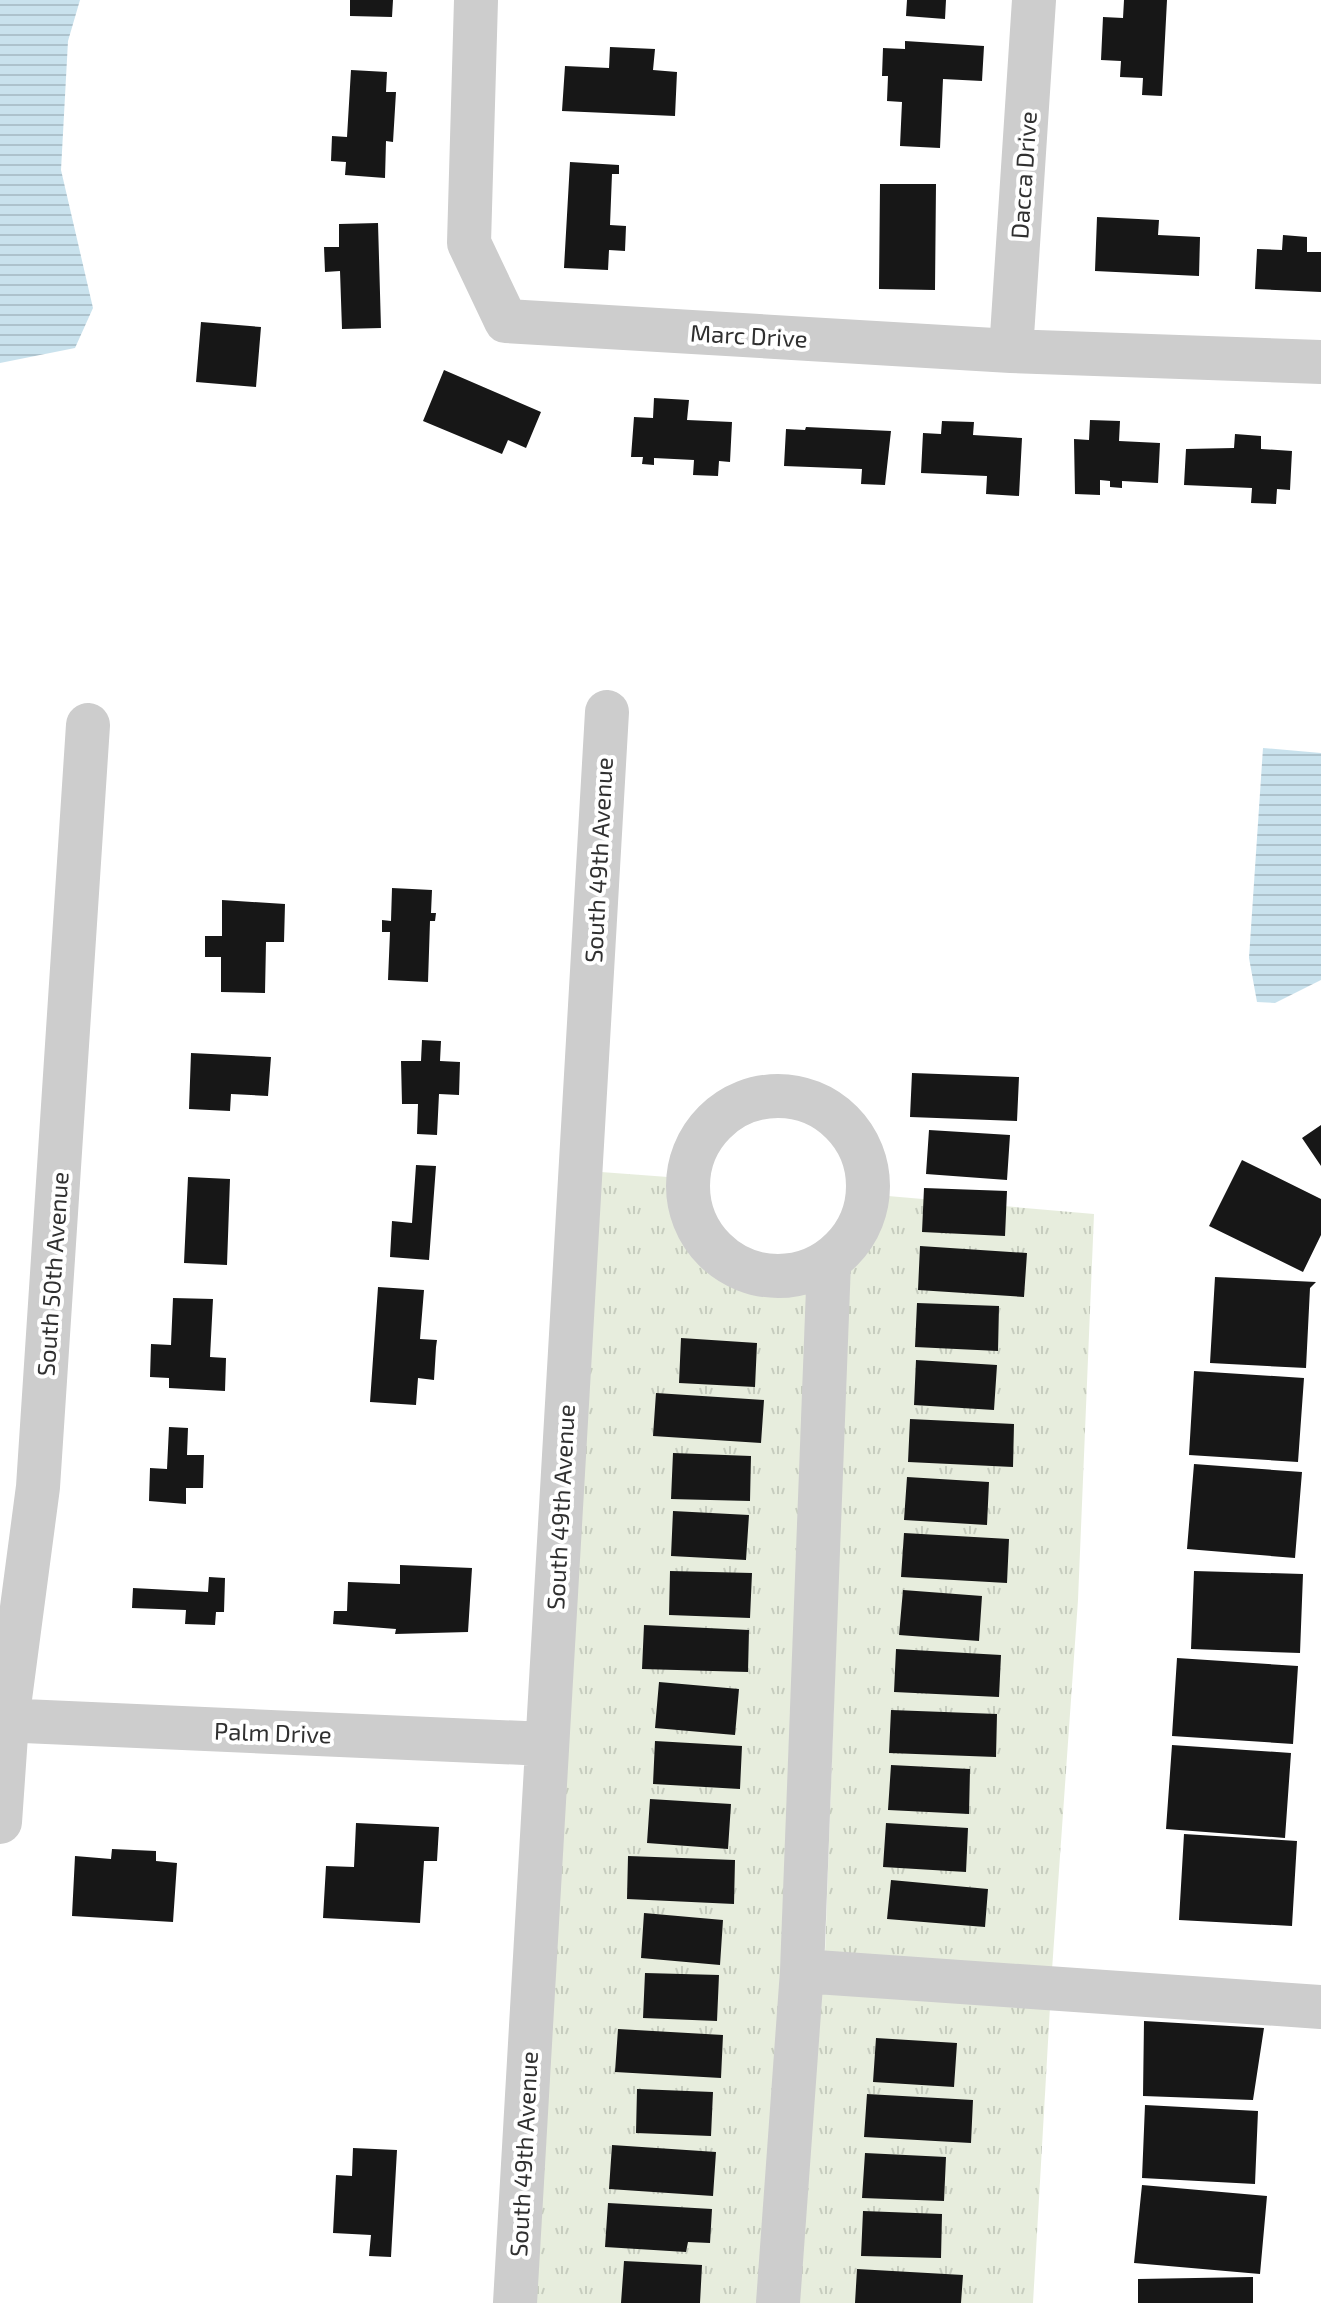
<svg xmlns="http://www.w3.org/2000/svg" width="1321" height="2303" font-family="'Exo 2',sans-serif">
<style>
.grass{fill:url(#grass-tufts)}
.water{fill:url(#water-rules)}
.building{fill:#171717}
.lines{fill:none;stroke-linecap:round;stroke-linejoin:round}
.minor{stroke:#cdcdcd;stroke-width:44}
.labels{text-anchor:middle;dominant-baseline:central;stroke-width:8;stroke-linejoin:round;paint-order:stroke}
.street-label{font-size:24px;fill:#303030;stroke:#fff}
</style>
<defs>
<pattern id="grass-tufts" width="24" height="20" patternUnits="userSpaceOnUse" patternTransform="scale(2)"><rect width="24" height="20" fill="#e7eddd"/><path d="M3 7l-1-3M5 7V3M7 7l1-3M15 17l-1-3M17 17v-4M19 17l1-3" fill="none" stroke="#c6ccbe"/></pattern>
<pattern id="water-rules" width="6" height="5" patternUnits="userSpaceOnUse" patternTransform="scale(2)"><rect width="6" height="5" fill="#c9e2ed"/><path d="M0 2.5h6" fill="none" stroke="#adc2cc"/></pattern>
</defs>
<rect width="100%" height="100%" fill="#fff"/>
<!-- grass -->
<path class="grass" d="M601 1172 668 1177C668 1236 703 1285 763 1295 777 1297 793 1293 807 1292L781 1970 757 2303H536Z
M888 1196 1094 1214 1078 1600 1052 1970 825 1954 849 1270C871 1247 882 1228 888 1196Z
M822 1990 1050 2007 1033 2303H799Z"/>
<!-- water -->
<path class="water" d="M0 0H80L68 41 61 170 93 308 75 348 0 363Z
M1263 748 1321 753V980L1275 1003 1257 1002 1249 958Z"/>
<!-- building -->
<path class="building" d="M350 0H393L392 17 350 16Z
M907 0H946L945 19 906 16Z
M1124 0H1167L1162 96 1142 95 1143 78 1120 77 1121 61 1101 60 1103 17 1123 18Z
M905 41 984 46 982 81 943 79 940 148 900 146 902 102 887 101 888 76H882L883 48 905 49Z
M610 47 655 49 653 70 677 72 675 116 562 111 565 66 609 68Z
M351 70 387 72 386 92H396L393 142 386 141 385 178 345 175 346 162 331 161 332 136 347 137Z
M570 162 619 165V174H612L610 225 626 226 625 251 609 250 608 270 564 268Z
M880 184H936L935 290 879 289Z
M1097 217 1159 220 1158 235 1200 237 1199 276 1095 271Z
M378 223 381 328 342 329 340 271 325 272 324 247H339V224Z
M1283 235 1307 237V252H1321V292L1255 289 1257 249 1282 250Z
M201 322 261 327 256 387 196 382Z
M444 370 541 412 526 448 508 440 502 454 423 421Z
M654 398 689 400 687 420 732 422 730 462 719 461 718 476 693 475 694 460 654 458V465L642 464 643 457H631L634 417 653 418Z
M1090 420 1120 421 1119 441 1160 443 1158 483 1122 481V488L1110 487V481L1100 480V495L1075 494 1074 439 1089 440Z
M942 421 974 422 973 435 1022 438 1019 496 986 494 987 476 921 473 923 433 941 434Z
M806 427 891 431 885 485 861 484 862 469 784 466 786 429 805 430Z
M1235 434 1261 436V449L1292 451 1290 490 1277 489 1276 504 1251 503 1252 488 1184 485 1186 449 1234 448Z
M392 888 432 890 431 913H436L435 921H430L428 982 388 980 390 932H382V920L391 921Z
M222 900 285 904 284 942H266L265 993 221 992V957H205V936H222Z
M422 1040 441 1041 440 1061 460 1062 459 1095 439 1094 437 1135 417 1134 418 1104H402L401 1061H421Z
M191 1053 271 1057 268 1096 231 1094 230 1111 189 1109Z
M912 1073 1019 1077 1017 1121 910 1117Z
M1321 1125V1166L1302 1138Z
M929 1130 1010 1135 1007 1180 926 1174Z
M1242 1160 1321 1199V1235L1303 1272 1209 1226Z
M416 1165 436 1166 429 1260 390 1257 392 1221 412 1223Z
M188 1177 230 1179 227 1265 184 1263Z
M924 1188 1007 1191 1005 1236 922 1232Z
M920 1246 1027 1253 1024 1297 918 1290Z
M1215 1277 1316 1282 1310 1288 1306 1368 1210 1363Z
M378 1287 424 1290 420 1339 437 1340 436 1347 434 1380 418 1378 416 1405 370 1402Z
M173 1298 213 1299 210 1357 226 1358 225 1391 169 1388V1378L150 1377 151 1344 171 1345Z
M917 1303 999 1306 998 1351 915 1347Z
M681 1338 757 1343 755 1387 679 1383Z
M916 1360 997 1365 994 1410 914 1405Z
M1194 1371 1304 1378 1298 1462 1189 1455Z
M656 1393 764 1400 761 1443 653 1436Z
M910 1419 1014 1424 1013 1467 908 1462Z
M169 1427 188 1428 187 1455H204L203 1488H186V1504L149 1501 150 1468 167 1469Z
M673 1453 751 1456 750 1501 671 1499Z
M1194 1464 1302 1472 1295 1558 1187 1549Z
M907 1477 989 1482 987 1525 904 1520Z
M673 1511 749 1515 746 1560 671 1556Z
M904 1533 1009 1539 1007 1583 901 1577Z
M400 1565 472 1568 468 1632 395 1634 396 1629 333 1624 334 1611H347L348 1582 400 1584Z
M670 1571 752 1573 750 1618 669 1615Z
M1194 1571 1303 1574 1300 1653 1191 1649Z
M209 1577 225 1578 224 1612H216L215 1625 185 1624 186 1610 132 1608 133 1588 208 1592Z
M903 1590 982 1596 979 1641 899 1635Z
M644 1625 749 1630 748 1672 642 1669Z
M896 1649 1001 1655 999 1697 894 1692Z
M1177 1658 1298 1666 1293 1744 1172 1736Z
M659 1682 739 1689 735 1735 655 1728Z
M891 1710 997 1714 996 1757 889 1753Z
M655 1741 742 1746 740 1789 653 1784Z
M1172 1745 1291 1753 1285 1838 1166 1829Z
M891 1765 970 1769 969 1814 888 1810Z
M650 1799 731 1804 728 1849 647 1843Z
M356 1823 439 1827 437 1861H424L420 1923 323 1918 326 1866 354 1867Z
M886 1823 968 1828 966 1872 883 1867Z
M1184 1834 1297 1841 1292 1926 1179 1920Z
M112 1849 156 1851V1861L177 1863 173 1922 72 1916 75 1856 111 1859Z
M628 1856 735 1860 734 1904 627 1899Z
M891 1880 988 1889 985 1927 887 1919Z
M644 1913 723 1920 720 1965 641 1958Z
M645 1973 719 1975 717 2021 643 2018Z
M1144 2021 1264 2028 1253 2100 1143 2096Z
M618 2029 723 2035 721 2078 615 2072Z
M876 2038 957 2043 954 2087 873 2082Z
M637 2089 713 2092 711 2136 636 2133Z
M867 2094 973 2100 971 2143 864 2137Z
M1145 2105 1258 2111 1255 2184 1142 2178Z
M612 2145 716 2152 713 2196 609 2189Z
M353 2148 397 2150 391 2257 369 2256 371 2235 333 2233 336 2175 352 2176Z
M865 2153 946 2157 944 2201 862 2198Z
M1142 2185 1267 2196 1260 2274 1134 2263Z
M608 2203 712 2209 710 2243 688 2242 686 2252 605 2247Z
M863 2211 942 2214 941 2258 861 2256Z
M624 2261 702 2265 700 2303H621Z
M857 2269 963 2275 961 2303H855Z
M1253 2277V2303H1138V2279Z"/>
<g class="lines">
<!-- minor -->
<path class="minor" d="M476 0 469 243 506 321 1011 351 1321 362
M1011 351 1034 0
M688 1186a90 90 0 1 1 180 0a90 90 0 1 1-180 0Z
M829 1262 802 1971 1321 2007
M0 1720 546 1744
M0 1822 7 1721 38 1487 88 725
M515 2303 607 712
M778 2303 802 1971"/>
</g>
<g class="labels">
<!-- street labels -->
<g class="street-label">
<text transform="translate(1023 175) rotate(-86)">Dacca Drive</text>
<text transform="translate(749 335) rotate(3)">Marc Drive</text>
<text transform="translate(598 860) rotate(-87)">South 49th Avenue</text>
<text transform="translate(52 1274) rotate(-86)">South 50th Avenue</text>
<text transform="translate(560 1507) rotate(-87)">South 49th Avenue</text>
<text transform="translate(273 1732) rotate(2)">Palm Drive</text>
<text transform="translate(523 2154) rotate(-87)">South 49th Avenue</text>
</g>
</g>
</svg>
